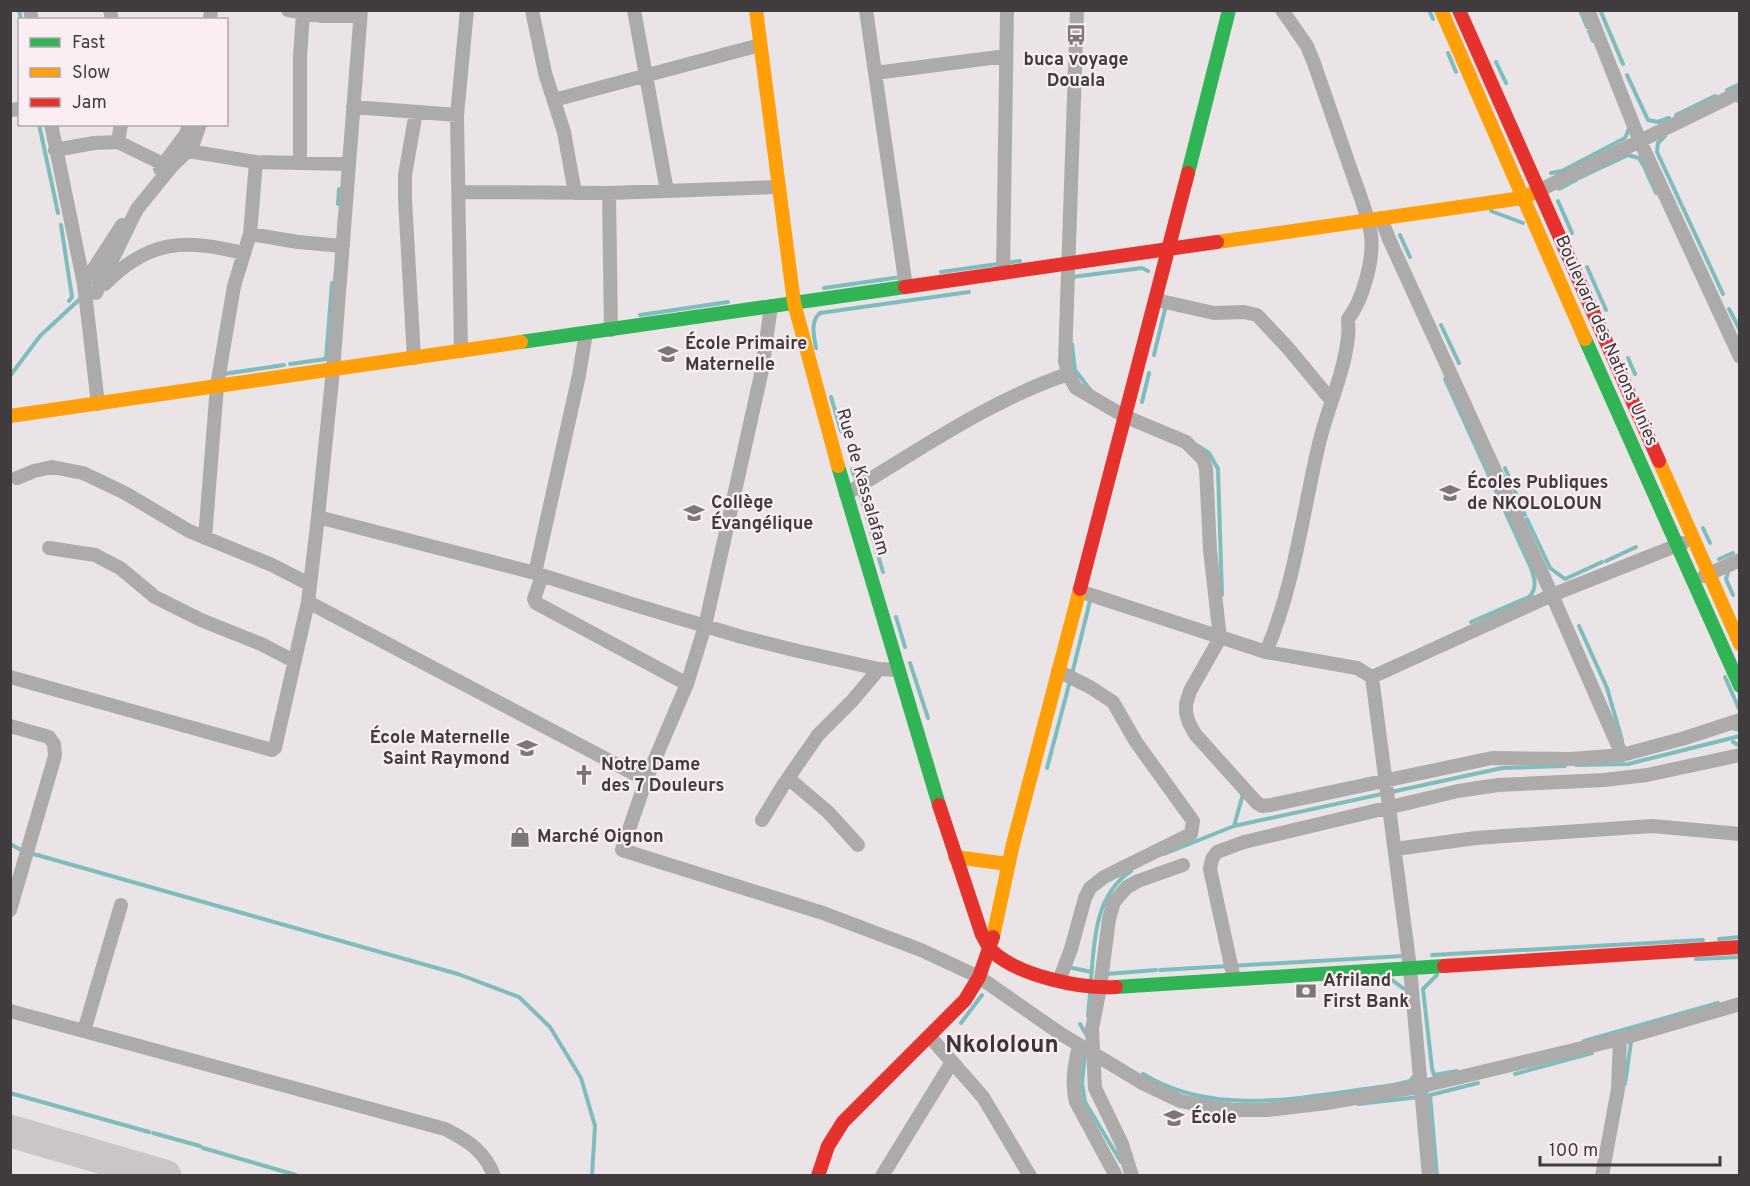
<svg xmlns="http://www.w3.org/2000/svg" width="1750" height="1186" font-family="Overpass,sans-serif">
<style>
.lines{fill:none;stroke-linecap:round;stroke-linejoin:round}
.stream{stroke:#7ebcc0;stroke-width:4}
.taxiway{stroke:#cac6c7;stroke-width:33}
.street{stroke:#adaaaa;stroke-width:14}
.fast{stroke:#30b455;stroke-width:14}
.slow{stroke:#ff9f0a;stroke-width:14}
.jam{stroke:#e5322d;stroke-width:14}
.labels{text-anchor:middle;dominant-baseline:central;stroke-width:4.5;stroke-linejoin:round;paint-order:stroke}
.poi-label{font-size:18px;font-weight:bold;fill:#403b3d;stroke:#faeef2;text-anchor:start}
.street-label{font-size:18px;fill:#403b3d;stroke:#faeef2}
.district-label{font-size:24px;font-weight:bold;fill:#3e3538;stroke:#faeef2}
</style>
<rect width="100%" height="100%" fill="#eae4e6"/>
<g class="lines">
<!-- stream -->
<path class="stream" d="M19 10 21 20
M1429 10 1433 19
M1580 10 1587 27
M1601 12 1623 64
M1589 31 1593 41
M1448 53 1456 72
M1496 62 1506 83
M1627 75 1648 120 1658 122 1669 118
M1727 90 1740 84
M1738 101 1740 100
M1676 115 1715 96
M39 124 58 213
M1665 136 1658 143 1657 152 1723 294
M1644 166 1649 178
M1551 173 1562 171 1625 138 1629 129
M1579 178 1628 155 1639 158 1643 165
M1650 180 1656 193
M1559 189 1576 180
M1558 201 1572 233
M338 204 339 189
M1491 211 1523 223
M61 225 72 297 69 301
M1400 235 1410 257
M1005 263 1020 261
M1587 267 1606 310
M941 272 998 264
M1072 277 1142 268 1148 271
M824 288 901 277
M1729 309 1740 330
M640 315 728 302
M1441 325 1459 363
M1072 344 1075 370 1091 391
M816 348C814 336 810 321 820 313L969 292
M1154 355 1166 305
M1628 358 1635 374
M290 364 326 359 332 283
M223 374 284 365
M10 376 40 336 82 297
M1445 379 1525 555C1531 568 1541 586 1529 597L1471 622
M831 397 841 431
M1142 402 1149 373
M1198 446 1209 453 1218 469 1222 595
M1505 468 1525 515
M852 469 857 483
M859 490 870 528
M1527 519 1550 568 1565 579 1602 562
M1703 528 1710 543
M871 532 883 572
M1719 559 1733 553
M1606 561 1636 547
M1728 572 1726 579 1733 595
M896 617 905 647
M1579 626 1607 688 1622 740
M910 663 928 718
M1072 674 1091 597
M1725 677 1740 711
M1736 725 1735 729 1740 730
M1733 742 1740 746
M1576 765 1628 764 1740 736
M1047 768 1070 681
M1234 826 1243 794
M10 844 23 851
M30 853 458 974 519 997 550 1027 581 1078 595 1126 592 1176
M1164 854 1234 826 1502 768 1565 766
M1719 939 1740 937
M1432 955 1703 940
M1696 959 1740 957
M1067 967 1092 972
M1160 970 1403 956
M1106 974 1156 970
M1437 975 1423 989 1432 1068 1434 1075 1457 1071
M1389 978 1407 991V994
M1091 980C1094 941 1095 895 1131 871
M1088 1016 1090 994
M961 1023 982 995
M1080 1024 1087 1036
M1584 1041 1718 1003
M1085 1053 1082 1083 1085 1102 1121 1162
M1143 1074C1217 1120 1313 1095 1394 1085L1410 1081 1415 1075
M1515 1074 1592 1053
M1625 1084 1631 1042 1634 1039
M10 1093 149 1132
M1358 1104 1419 1097
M153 1133 200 1146
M203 1148 296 1175
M1437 1176 1430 1095 1478 1083"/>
<!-- taxiway -->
<path class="taxiway" d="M10 1131 165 1176"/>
<!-- street -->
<path class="street" d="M30 10 32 20
M110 10 112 20
M288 10 322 16H360
M532 10 545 73 564 132 575 193
M634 10 667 191
M866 10 906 287
M1077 10 1065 361 1068 374 1076 388 1124 416 1186 442 1203 459 1206 468 1210 550 1220 638 1190 691 1186 704V713L1189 723 1195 734 1257 803 1262 806 1271 805 1492 758 1571 759 1622 755 1685 738 1740 720
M1588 10 1639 139 1740 357
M210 20 211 10
M875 73 1006 56
M554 100 760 45
M353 107 457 115
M10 110 20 109
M51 124 84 284 98 404
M118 142 121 124
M55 150 94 143 118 142 163 164
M188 151 256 162 349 164
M300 163V57L303 13
M160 169 186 134 189 124
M1540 190 1740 92
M459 192 609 193 778 187
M609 193 611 330
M1381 218 1389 239 1552 595 1622 755
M250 234 298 242 343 246
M1003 273 1007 10
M84 284 122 225
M105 284C149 239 185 239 243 253
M96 293 137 209 172 166 192 147 200 124
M1156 300 1214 313 1244 312 1257 315 1288 348 1331 400
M771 306 762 370 705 626 687 684 646 780 622 850 823 913 921 950 979 977 1061 1034 1144 1084 1180 1101 1205 1106 1233 1110H1267L1327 1103 1423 1086 1620 1039 1740 1004
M461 351 457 115 467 10
M414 358 405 200V175L416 112
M17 478 34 471 52 467 83 473 125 493 189 531 272 565 309 584
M846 494C916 452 990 400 1068 374
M318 517 535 573 635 605 742 637 798 651 879 669 898 670
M205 538 217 386 234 286 250 234 256 162
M49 548 95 555 120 568 155 597 201 620 261 644 294 661
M535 573 579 375 586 333
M542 576 534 599 536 603 687 684
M1704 576 1740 560
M1079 591 1266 652 1357 668 1372 677 1552 595 1683 543
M308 602 646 780
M1266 652C1294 586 1302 517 1318 448 1326 411 1344 375 1348 337 1349 331 1348 325 1348 319 1363 300 1374 259 1371 235 1368 214 1359 193 1352 173 1339 136 1327 100 1314 63L1307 46 1282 10
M1058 671 1090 687 1113 702 1136 742 1193 821 1191 834 1104 877 1090 888 1085 898 1071 949 1059 981
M10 677 272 750 275 748 308 602 318 517 333 370 361 10
M1372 677 1410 968 1429 1176
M10 726 49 737 54 744 55 756 10 910
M788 778 828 812 858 845
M762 820 784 784 818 735 852 701 879 669
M1395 849 1476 838 1652 826 1740 834
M1234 979 1210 869 1212 859 1217 852 1244 842 1458 791 1498 785 1604 780 1647 775 1740 755
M10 1011 445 1129C467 1140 485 1151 494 1176
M84 1031 121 905
M930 1037 983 1097 1030 1176
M1079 1045C1075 1063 1071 1083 1076 1102L1116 1176
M882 1176 952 1062
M1132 1176 1122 1144 1095 1088 1092 1029 1100 988 1109 919 1114 902 1127 887 1138 881 1183 865
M1602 1176 1618 1089 1620 1039"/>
<!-- fast -->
<path class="fast" d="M1188 173 1229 10
M1585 339 1740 686
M521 342 905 287
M838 466 939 805
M1116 987 1444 966"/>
<!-- slow -->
<path class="slow" d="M756 10 794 303 838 466
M1441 10 1585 339
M1217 242 1522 198 1536 192
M10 416 521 342
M1659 461 1740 644
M955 857 1008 864
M993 937 1013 844 1080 589"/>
<!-- jam -->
<path class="jam" d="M1459 10 1659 461
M905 287 1217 242
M1080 589 1188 173
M939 805 982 935C985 940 988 947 992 951 1019 976 1080 989 1116 987
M1444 966 1740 947
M818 1176 828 1146 843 1122 965 1000 979 977 993 937"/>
</g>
<!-- icons -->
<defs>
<g id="bus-bare" transform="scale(1.62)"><path d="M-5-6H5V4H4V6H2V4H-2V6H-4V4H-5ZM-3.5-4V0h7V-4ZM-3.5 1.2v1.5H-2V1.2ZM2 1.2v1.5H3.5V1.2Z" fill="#7c7678" stroke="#faeef2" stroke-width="2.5" paint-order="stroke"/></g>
<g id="school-bare" transform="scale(1.62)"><path d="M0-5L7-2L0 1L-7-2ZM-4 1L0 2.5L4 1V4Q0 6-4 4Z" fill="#7c7678" stroke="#faeef2" stroke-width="2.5" paint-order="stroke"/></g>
<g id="church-bare" transform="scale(1.62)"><path d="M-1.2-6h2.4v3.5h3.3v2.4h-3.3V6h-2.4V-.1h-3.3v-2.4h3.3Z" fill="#7c7678" stroke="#faeef2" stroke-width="2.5" paint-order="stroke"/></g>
<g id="shop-bare" transform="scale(1.62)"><path d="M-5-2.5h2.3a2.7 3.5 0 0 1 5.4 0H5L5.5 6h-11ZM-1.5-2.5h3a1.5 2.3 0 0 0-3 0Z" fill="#7c7678" stroke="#faeef2" stroke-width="2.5" paint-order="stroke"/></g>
<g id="bank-bare" transform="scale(1.62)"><path d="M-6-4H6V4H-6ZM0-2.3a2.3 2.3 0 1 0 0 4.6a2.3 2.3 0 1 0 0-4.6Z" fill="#7c7678" stroke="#faeef2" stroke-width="2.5" paint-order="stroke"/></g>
</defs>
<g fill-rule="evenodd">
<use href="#bus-bare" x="1076" y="35"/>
<use href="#school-bare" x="668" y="354"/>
<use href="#school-bare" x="1450" y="493"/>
<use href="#school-bare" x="694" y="513"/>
<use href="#school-bare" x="527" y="748"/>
<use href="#church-bare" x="584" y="775"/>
<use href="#shop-bare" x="520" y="837"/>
<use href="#bank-bare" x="1306" y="991"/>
<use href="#school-bare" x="1174" y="1118"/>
</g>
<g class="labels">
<!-- poi labels -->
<g class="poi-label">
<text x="1076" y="60" text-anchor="middle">buca voyage<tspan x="1076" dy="21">Douala</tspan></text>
<text x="685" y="344">École Primaire<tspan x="685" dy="21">Maternelle</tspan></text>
<text x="1467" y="483">Écoles Publiques<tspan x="1467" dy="21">de NKOLOLOUN</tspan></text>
<text x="711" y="503">Collège<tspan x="711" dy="21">Évangélique</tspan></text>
<text x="510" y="738" text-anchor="end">École Maternelle<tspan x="510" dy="21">Saint Raymond</tspan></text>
<text x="601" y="765">Notre Dame<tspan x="601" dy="21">des 7 Douleurs</tspan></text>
<text x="537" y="837">Marché Oignon</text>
<text x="1323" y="981">Afriland<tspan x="1323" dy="21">First Bank</tspan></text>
<text x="1191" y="1118">École</text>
</g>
<!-- street labels -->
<g class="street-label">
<text transform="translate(1606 341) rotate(66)">Boulevard des Nations Unies</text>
<text transform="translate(862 482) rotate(74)">Rue de Kassalafam</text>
</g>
<!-- district labels -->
<g class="district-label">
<text x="1002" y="1046">Nkololoun</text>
</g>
</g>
<!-- border -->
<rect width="1750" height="1186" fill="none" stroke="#403b3d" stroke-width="24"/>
<!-- legend -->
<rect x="18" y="18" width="210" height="108" fill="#faeef2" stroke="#b0a6aa" stroke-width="1.5"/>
<rect x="30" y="38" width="30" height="9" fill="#30b455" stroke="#b0a6aa" stroke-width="1.5"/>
<text x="72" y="48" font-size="18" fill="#403b3d">Fast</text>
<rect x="30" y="68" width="30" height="9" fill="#ff9f0a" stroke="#b0a6aa" stroke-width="1.5"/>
<text x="72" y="78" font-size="18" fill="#403b3d">Slow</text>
<rect x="30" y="98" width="30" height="9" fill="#e5322d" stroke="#b0a6aa" stroke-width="1.5"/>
<text x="72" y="108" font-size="18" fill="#403b3d">Jam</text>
<!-- scale -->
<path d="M1540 1156v9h180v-9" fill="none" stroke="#403b3d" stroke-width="3"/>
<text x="1549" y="1156" font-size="18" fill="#403b3d" stroke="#faeef2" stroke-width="4.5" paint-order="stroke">100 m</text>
</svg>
